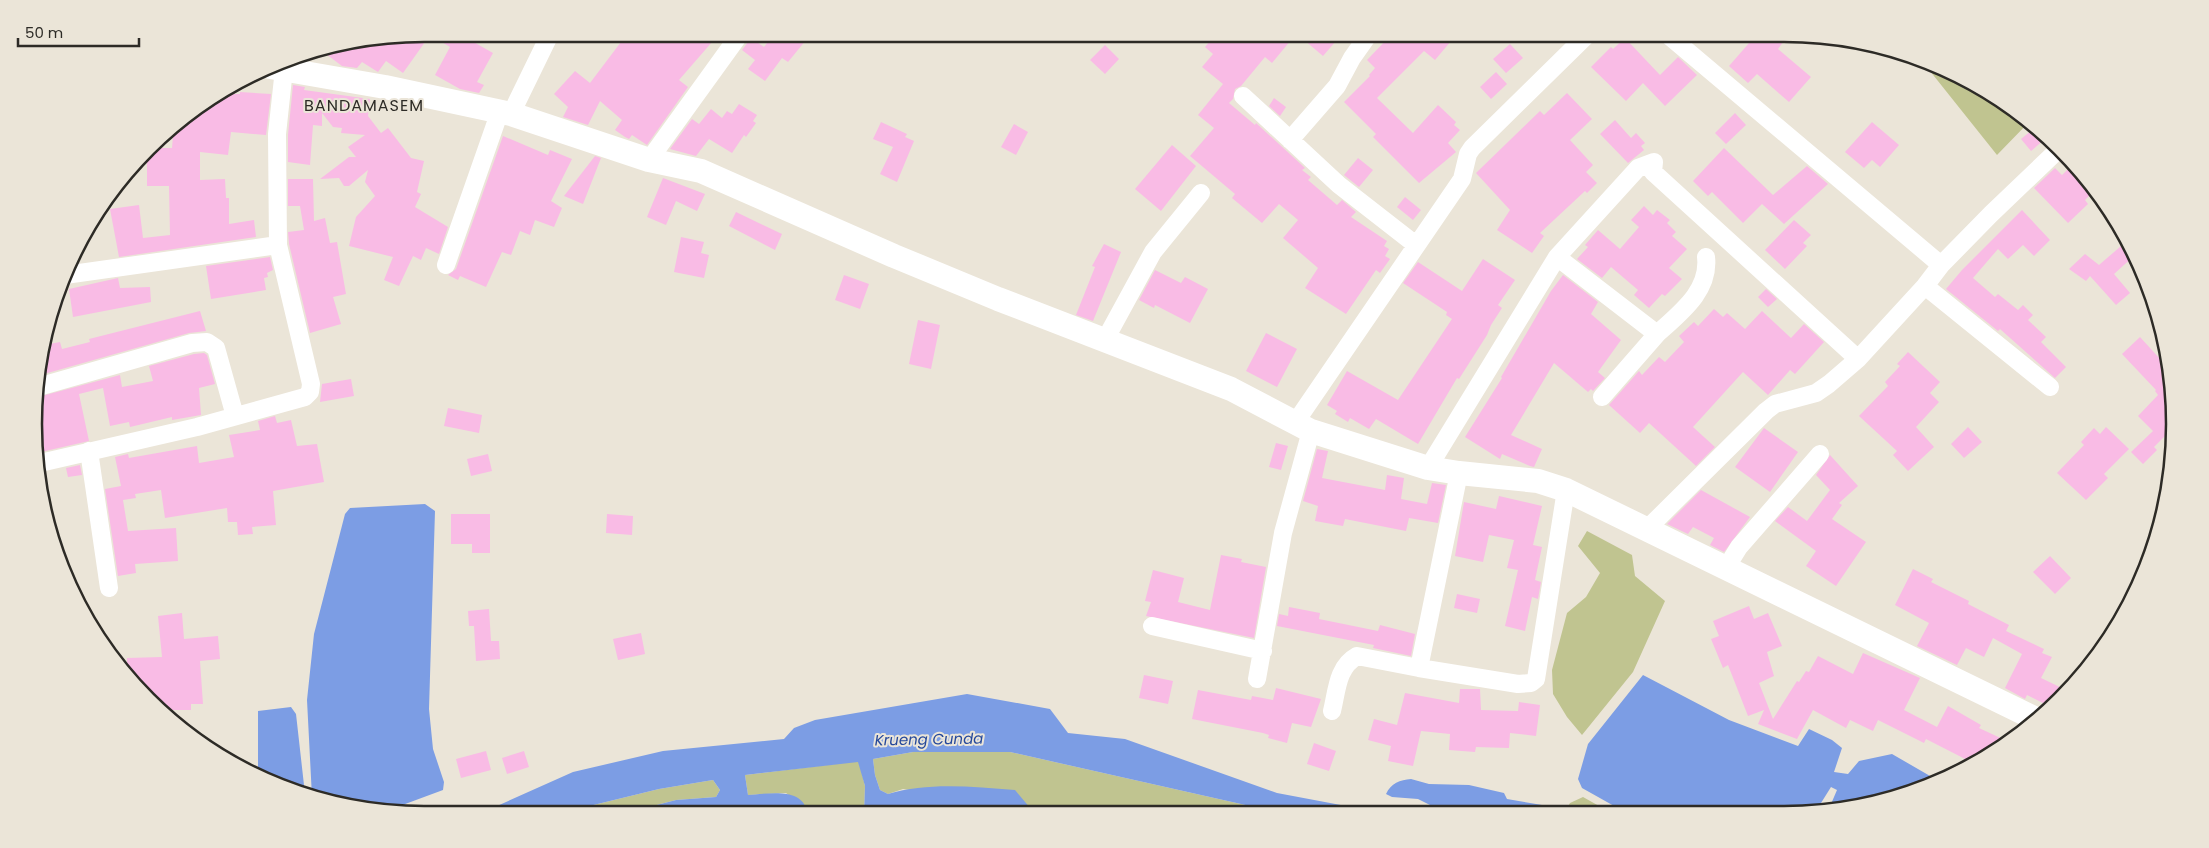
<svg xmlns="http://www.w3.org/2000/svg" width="2209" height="848" font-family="Poppins,sans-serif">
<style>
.green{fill:#c0c490}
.water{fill:#7c9de4}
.building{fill:#f9bbe5}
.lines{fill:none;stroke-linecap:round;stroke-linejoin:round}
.street{stroke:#fff;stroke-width:18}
.secondary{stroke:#fff;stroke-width:24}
.labels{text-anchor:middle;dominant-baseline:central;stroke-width:4;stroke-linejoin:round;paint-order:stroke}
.water-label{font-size:15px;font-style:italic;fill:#25489a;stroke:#ebe5d8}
.quarter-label{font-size:16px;letter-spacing:1px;fill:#2d2b26;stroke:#ebe5d8}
.rim{fill:none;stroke:#2d2b26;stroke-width:2.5}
</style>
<rect width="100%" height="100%" fill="#ebe5d8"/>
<!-- green -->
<path class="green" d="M1922 61 1958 74 2030 121 1997 155Z
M1587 531 1632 555 1635 576 1665 601 1633 672 1582 735 1567 717 1553 694 1552 670 1567 613 1586 597 1600 573 1578 546Z
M913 752H1010L1277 812 1031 813V809L903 789 888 794 880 790 875 775 873 759Z
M859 761 865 786 864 813H807V809L786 793 748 795 745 775Z
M713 780 720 790 716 797 676 800 622 814H568L573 810 659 789Z
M1583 797 1608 811 1565 812 1570 803Z"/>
<!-- water -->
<path class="water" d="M425 504 435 511 429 709 433 749 444 782 443 790 389 810 323 801 312 797 307 700 314 634 345 514 350 508Z
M1643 675 1729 720 1798 746 1809 729 1832 740 1842 748 1834 772 1848 774 1859 761 1892 754 1937 780 1836 811H1828L1837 790 1831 787 1816 811H1623L1582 788 1578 779 1588 744Z
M967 694 1050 709 1068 733 1125 739 1277 793 1346 806 1395 812H1277L1010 752H913L873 759 875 775 880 790 888 794C928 782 973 787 1015 790L1031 809V813H864L865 786 858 762 745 775 748 795C767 794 804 786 807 813L622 814 676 800 716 797 720 790 713 780 659 789 573 810 568 814H479L573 772 663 751 784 739 794 728 815 720Z
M291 707 296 714 305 794 258 776V711Z
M1411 779 1429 784 1469 785 1504 793 1507 799 1554 807V812H1444L1418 799 1392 797 1386 794C1391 783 1400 780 1411 779Z"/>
<!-- building -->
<path class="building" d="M424 34H472L470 40 493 53 477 82 484 85 479 93 460 89 435 75 450 47 430 35 403 73 386 61 378 72 362 62 357 68 342 66 322 51Z
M627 34H719L679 80 688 87 647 145 632 135 629 139 625 137 615 130 622 120 600 101 588 125 563 117 568 107 554 94 575 71 590 83Z
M774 34H811L788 62 782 58 765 81 748 69 755 60 742 50 751 38 764 47Z
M1216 34H1296L1272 63 1265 57 1241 86 1235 89 1233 99 1229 103 1255 125 1256 123 1305 168 1302 170 1311 177 1308 180 1337 205 1342 200 1356 212 1351 217 1387 241 1384 246 1389 249 1385 256 1390 259 1380 273 1376 270 1346 314 1305 288 1318 268 1283 238 1298 220 1279 204 1262 223 1232 198 1235 194 1190 156 1214 128 1198 115 1223 84 1202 67 1213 54 1205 47Z
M1297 34H1342L1323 56Z
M1392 34H1457L1435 60 1424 51 1377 98 1413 133 1438 105 1456 122 1454 125 1460 130 1448 143 1456 152 1419 183 1373 137 1376 134 1344 102 1370 76 1369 75 1375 68 1367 60Z
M1757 34H1789L1778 49 1811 77 1789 102 1757 74 1748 83 1729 66Z
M1625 38 1660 75 1678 57 1697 75 1665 106 1643 83 1626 101 1591 67 1611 47 1613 49Z
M1510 44 1523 58 1506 73 1493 59Z
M1105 45 1119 59 1105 74 1090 60Z
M1496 72 1507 84 1491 99 1480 87Z
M293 85 305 87 304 90 370 99 368 116 381 133 388 128 411 158 424 161 417 192 421 194 415 207 448 227 439 254 426 248 421 260 413 256 399 286 384 280 393 257 349 246 356 217 375 196 365 182 368 170 349 186H344L339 178 320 179 349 157H356L348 147 365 135 341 133 342 128 333 127 322 113V126L313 125 310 165 288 162V135Z
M240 92 271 94 266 135 231 132 228 155 200 152V180L225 179 226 198H229V224L254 220 256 237 119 257 110 209 139 205 143 238 170 235 169 186H147V155L152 148H172L174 125 218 94H240Z
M1567 93 1592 119 1570 140 1593 165 1586 172 1597 183 1587 193 1585 191 1540 233 1544 236 1532 253 1497 230 1510 210 1476 173 1540 111 1544 115Z
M1274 98 1286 107 1280 116 1269 106Z
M739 104 757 115 753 121 756 123 746 137 744 135 732 153 709 139 696 156 670 149 692 119 699 124 711 109 722 118 727 111 732 114Z
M1735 113 1746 125 1726 144 1715 133Z
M1615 120 1631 138 1636 133 1645 143 1641 146 1644 150 1628 163 1600 134Z
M881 122 907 134 905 137 914 141 897 182 880 174 893 147 873 139Z
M1872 122 1899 145 1880 167 1872 160 1864 168 1845 152Z
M1014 124 1028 132 1016 155 1001 147Z
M2036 127 2046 138 2031 151 2021 139Z
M503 136 548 155 550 150 572 159 551 201 562 208 554 227 535 220 530 235 520 231 511 255 502 252 486 287 460 276 458 280 448 275 456 269Z
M1172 145 1196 166 1161 211 1135 189Z
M1724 148 1773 195 1807 166 1828 184 1784 224 1762 204 1743 223 1712 192 1708 196 1693 181Z
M595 156 601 158 583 204 564 196Z
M1358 158 1373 170 1359 187 1344 175Z
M2074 163 2095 190 2085 200 2088 204 2068 223 2034 188 2055 168 2062 175Z
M663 178 705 194 697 211 676 201 666 225 647 217Z
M288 179H313L314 221 325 218 330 243 337 242 346 294 333 297 341 324 310 333 289 244 288 232 304 230 300 206H288Z
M1405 197 1421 210 1413 220 1397 207Z
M1644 206 1653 215 1657 210 1670 220 1667 223 1676 232 1672 236 1687 249 1669 268 1682 279 1665 296 1662 294 1649 308 1634 295 1638 290 1611 267 1602 278 1577 259 1588 247 1585 245 1598 230 1620 249 1639 227 1631 220Z
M2022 210 2050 240 2034 256 2023 245 2008 259 1998 249 1973 278 1995 297 1998 294 2018 310 2023 305 2033 315 2028 320 2046 337 2041 342 2066 367 2055 378 2000 329 1998 331 1946 289 1962 270Z
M736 212 782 234 775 250 729 226Z
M1794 220 1811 235 1803 243 1807 246 1785 269 1765 250Z
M681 237 704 242 701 253 709 255 704 278 674 272Z
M2128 240 2135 255 2114 274 2130 293 2116 305 2090 276 2086 281 2069 269 2085 254 2099 265Z
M1104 244 1121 252 1093 321 1076 315 1095 267 1092 266Z
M270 257 273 270 267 273 268 277 264 278 266 290 211 299 206 266Z
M1483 259 1515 280 1498 305 1502 308 1491 325 1487 335 1459 379 1457 378 1418 444 1376 419 1369 429 1350 418 1348 422 1335 414 1337 411 1327 405 1347 371 1398 400 1452 319 1446 315 1447 312 1403 283 1418 262 1462 291Z
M1155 270 1181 283 1185 277 1208 289 1190 323 1155 305 1154 308 1139 300Z
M844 275 869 284 860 309 835 300Z
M1563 275 1598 302 1591 314 1621 340 1598 372 1605 378 1593 391 1591 389 1588 392 1554 363 1511 435 1542 449 1534 467 1530 466 1502 454 1500 459 1465 437 1502 378 1501 377 1551 291Z
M118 278 120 288 150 287 151 302 73 317 69 289Z
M1766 289 1777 299 1768 307 1758 297Z
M1714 309 1723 317 1727 313 1745 329 1762 311 1791 338 1804 324 1824 342 1795 374 1790 370 1768 395 1743 372 1693 427 1715 447 1696 466 1649 423 1640 433 1609 405 1639 371 1642 375 1659 357 1665 362 1684 342 1679 336 1694 322 1698 326Z
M200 311 206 331 189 333 37 376 44 345 60 342 62 349 90 342 89 339Z
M918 320 940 325 931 369 909 364Z
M1266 333 1297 349 1277 387 1246 371Z
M2140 337 2171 371 2174 427 2154 447 2157 450 2143 464 2131 452 2153 431 2138 416 2158 395 2155 391 2156 390 2122 354Z
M1908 352 1940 382 1930 393 1939 402 1916 427 1934 447 1908 471 1893 455 1897 451 1859 416 1888 386 1885 382 1900 366 1897 364Z
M204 353 207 355 215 384 199 388 201 415 172 420V417L130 427 129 422 110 426 103 388 79 394 89 441 41 452 38 397 120 375 122 387 153 381 149 366 194 354Z
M351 379 354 396 320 402 322 384Z
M448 408 482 415 479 433 444 426Z
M275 416 277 423 291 420 297 446 317 444 324 482 273 491 276 525 252 527 253 534 238 535 237 522H228L227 508 165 518 161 490 135 494 136 498 123 500 128 531 176 528 178 561 135 564 136 573 118 576 105 489 121 486 115 457 128 454 129 458 197 446 199 463 234 457 229 435 260 430 258 421Z
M1968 427 1982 442 1964 458 1951 444Z
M2106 427 2129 449 2104 474 2108 478 2086 500 2057 473 2084 445 2081 442 2094 428 2100 434Z
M1764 428 1798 452 1770 492 1735 467Z
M1276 443 1288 446 1281 470 1269 467Z
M1317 449 1328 451 1322 478 1385 490 1387 475 1404 478 1401 499 1427 504 1432 483 1446 485 1438 523 1409 518 1406 531 1345 519 1343 526 1315 521 1318 506 1303 501Z
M488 454 492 471 471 476 467 459Z
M1830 455 1858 486 1839 503 1842 505 1832 519 1866 542 1836 586 1806 566 1816 551 1775 521 1788 507 1807 521 1830 490 1816 475Z
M80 465 82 475 68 477 66 468Z
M1701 490 1750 517 1724 552 1710 545 1714 538 1693 527 1688 534 1667 524Z
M1499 496 1542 506 1533 545 1542 547 1535 580 1541 582 1538 599 1532 597 1525 631 1505 626 1518 570 1507 568 1514 540 1489 535 1483 562 1455 556 1464 502 1496 509Z
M451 514H490V553H472V544H451Z
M607 514 633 516 632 535 606 533Z
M1221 555 1242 559 1241 562 1266 567 1254 638 1146 616 1151 602 1145 601 1153 570 1184 578 1178 602 1210 610Z
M2050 556 2071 578 2055 594 2033 572Z
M1913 569 1933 579 1931 582 1969 601 1968 604 2009 625 2006 631 2044 649 2042 653 2052 657 2041 678 2066 690 2051 707 2027 695 2025 699 2005 688 2022 654 1993 638 1984 657 1966 648 1957 665 1917 646 1929 623 1895 605Z
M1457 594 1480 599 1477 613 1454 608Z
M1749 606 1754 619 1768 613 1782 646 1767 652 1774 676 1759 683 1773 719 1797 681 1799 682 1806 671 1809 672 1818 656 1853 674 1863 653 1920 678 1904 710 1937 727 1948 706 1981 725 1979 728 2007 741 1973 763 1926 739 1924 743 1878 720 1873 731 1850 720 1846 728 1813 710 1797 739 1758 724 1764 710 1748 716 1728 665 1723 668 1711 639 1719 636 1713 621Z
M1289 607 1320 613 1319 619 1378 631 1380 625 1415 634 1411 656 1373 648 1374 645 1277 626 1279 614 1288 616Z
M489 609 491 641H499L500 659 476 661 474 626H469L468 611Z
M182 613 184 639 218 636 220 659 200 661 203 704H191V710H165L127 670V658L162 657 158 616Z
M641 633 645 654 618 660 613 639Z
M1144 675 1173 681 1168 704 1139 698Z
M1276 688 1321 699 1311 727 1292 723 1287 743 1268 738 1269 735 1263 733 1192 719 1198 690 1251 700 1252 696 1273 700Z
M1460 689H1480L1481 710 1518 711 1519 702 1540 705 1536 736 1510 733 1509 748 1476 747 1475 752 1449 750 1450 734 1421 731 1413 766 1388 761 1391 746 1368 740 1374 719 1397 725 1405 693 1459 703Z
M1314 743 1336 751 1329 771 1307 764Z
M486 751 491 770 461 778 456 759Z
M524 751 529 767 507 774 502 758Z"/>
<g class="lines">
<!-- street -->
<path class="street" d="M1667 34 1941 265
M1243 96 1339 185 1416 245
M511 114 550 34
M1290 140 1337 86 1352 58 1369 34
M649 160 740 34
M1557 257 1657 334 1602 397
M446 265 500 111
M65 275 278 245
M1925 286 2050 387
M1657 334C1680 313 1710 291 1706 257
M1105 340 1153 252 1201 193
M38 387 192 343 207 342 216 348 235 416
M1295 423 1462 179 1468 154 1472 148 1588 34
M89 451 109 588
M40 463 197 427 305 397 310 392 311 384 278 245 277 134 284 69
M1428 468 1557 257 1638 168 1654 162 1653 172 1858 359
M1647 529 1766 411 1775 404 1816 393 1829 384 1858 359 1925 286 1941 265 1991 214 2059 149
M1726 568 1739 547 1820 454
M1152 626 1263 651
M1419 668 1518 684 1531 683 1536 679 1566 490
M1257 679 1283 533 1311 431
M1332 711C1337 691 1337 667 1357 656L1419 668 1459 473"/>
<!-- secondary -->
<path class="secondary" d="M270 67 385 87 511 114 649 160 701 171 894 256 998 299 1231 389 1311 431 1428 468 1459 473 1538 481 1566 490 2038 720"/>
</g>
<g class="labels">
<!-- water labels -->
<g class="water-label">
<text transform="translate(929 739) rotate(-1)">Krueng Cunda</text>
</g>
<!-- quarter labels -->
<g class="quarter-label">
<text x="364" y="105">BANDAMASEM</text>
</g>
</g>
<!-- crop -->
<path d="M0 0H2209V848H0ZM424 42H1784A382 382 0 0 1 2166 424V424A382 382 0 0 1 1784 806H424A382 382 0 0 1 42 424V424A382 382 0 0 1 424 42Z" fill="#ebe5d8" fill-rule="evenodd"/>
<path class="rim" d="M424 42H1784A382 382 0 0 1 2166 424V424A382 382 0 0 1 1784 806H424A382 382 0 0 1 42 424V424A382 382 0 0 1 424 42Z"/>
<!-- scale -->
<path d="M18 38v8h121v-8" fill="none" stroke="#2d2b26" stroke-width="2.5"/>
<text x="25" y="38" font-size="15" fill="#2d2b26" stroke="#ebe5d8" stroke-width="4" paint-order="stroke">50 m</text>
</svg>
